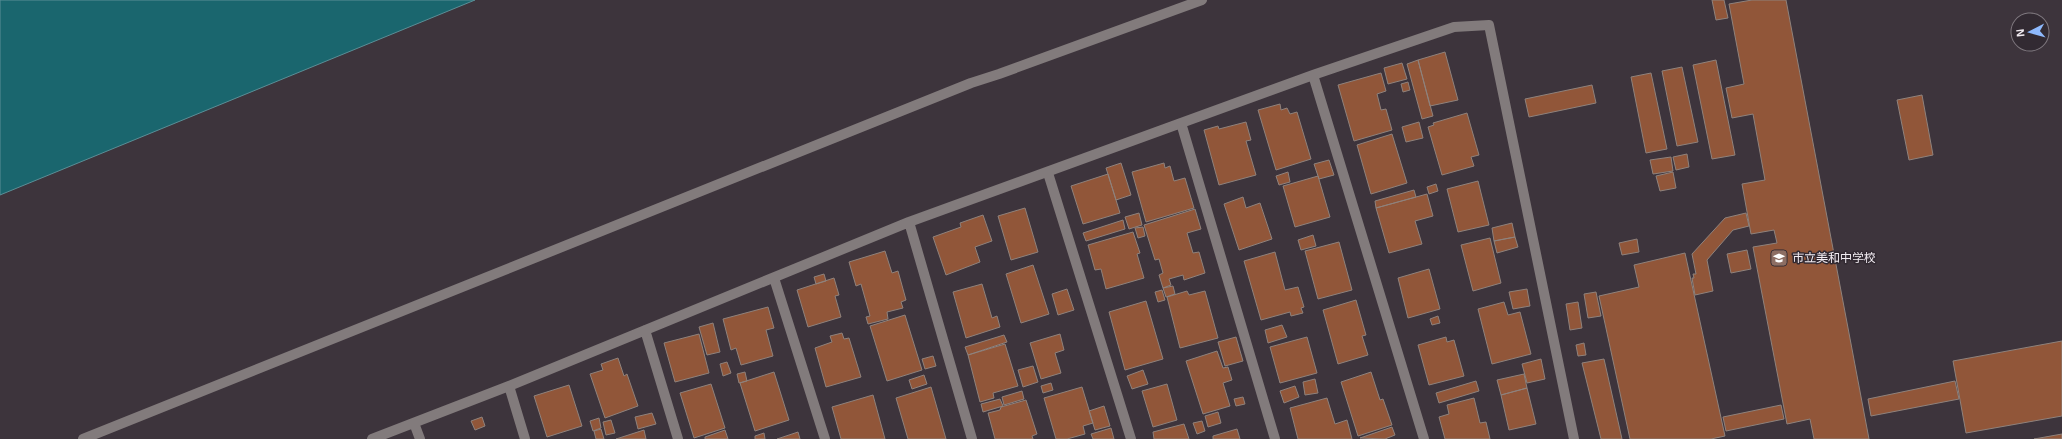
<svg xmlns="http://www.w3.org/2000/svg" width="2062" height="439" font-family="Arial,'Noto Sans JP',sans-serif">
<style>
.water{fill:#1a666e;stroke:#5b8e96}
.building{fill:#915639;stroke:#8f827c}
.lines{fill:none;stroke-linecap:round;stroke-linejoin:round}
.minor{stroke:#827b7c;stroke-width:10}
.labels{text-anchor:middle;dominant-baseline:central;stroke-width:3;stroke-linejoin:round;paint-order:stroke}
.poi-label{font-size:12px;fill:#f2ecf2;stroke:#322a32;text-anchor:start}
</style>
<rect width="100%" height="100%" fill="#3d343c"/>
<!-- water -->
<path class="water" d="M0 0H475L0 195Z"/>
<!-- building -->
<path class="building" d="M1712 0H1724L1728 18 1716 20Z
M1752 0H1786L1869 439H1814L1810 419 1787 424 1753 247 1777 243 1774 230 1751 234 1742 184 1765 180 1753 114 1732 118 1726 88 1744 84 1729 4Z
M1445 52 1458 100 1430 106 1418 60Z
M1418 60 1433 116 1422 119 1407 64Z
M1716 60 1735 155 1712 159 1693 65Z
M1402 63 1407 79 1388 84 1384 68Z
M1682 67 1698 142 1677 146 1662 71Z
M1381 73 1386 91 1377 94 1381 110 1386 109 1392 130 1354 141 1338 85Z
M1651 73 1667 149 1646 153 1631 77Z
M1408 82 1410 90 1403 92 1401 84Z
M1592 85 1596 103 1529 117 1525 99Z
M1922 95 1933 155 1909 160 1897 100Z
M1280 104 1281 110 1287 108 1290 114 1297 112 1311 159 1276 170 1258 110Z
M1467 113 1479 155 1471 157 1474 166 1442 175 1428 127 1434 125 1433 123Z
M1246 122 1251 140 1246 141 1256 175 1219 185 1204 130 1218 126 1219 129Z
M1419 122 1423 138 1406 142 1402 127Z
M1392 134 1407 183 1371 194 1357 145Z
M1687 154 1689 167 1676 170 1673 157Z
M1671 157 1673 171 1653 174 1650 160Z
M1329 160 1334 175 1319 179 1314 164Z
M1121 163 1131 195 1116 200 1106 168Z
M1164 163 1165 168 1170 166 1174 181 1185 178 1194 208 1146 222 1132 172Z
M1288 172 1290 182 1279 185 1276 176Z
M1673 172 1676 188 1660 191 1656 176Z
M1108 174 1120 213 1083 224 1071 186Z
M1318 176 1330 217 1295 227 1283 186Z
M1478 181 1489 225 1458 232 1447 189Z
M1436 184 1438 191 1429 194 1427 187Z
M1414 190 1416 197 1376 208 1375 201Z
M1427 194 1433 216 1415 221 1422 244 1389 253 1376 208Z
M1243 197 1246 208 1260 203 1272 239 1239 250 1224 204Z
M1025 208 1038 252 1011 260 998 216Z
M1195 209 1201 229 1187 233 1193 253 1199 252 1205 273 1184 280 1183 275 1169 279 1171 285 1163 288 1159 275 1163 273 1159 259 1155 260 1144 225Z
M1139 213 1142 225 1129 229 1125 217Z
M1746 213 1749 226 1733 230 1707 260 1713 291 1695 295 1692 278H1694L1693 274H1696L1692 254 1725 218Z
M983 215 992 241 975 247 980 262 946 275 933 237 961 227 960 223Z
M1123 220 1125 229 1086 241 1083 233Z
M1512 223 1515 237 1494 241 1492 228Z
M1143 227 1145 236 1138 238 1135 228Z
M1133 232 1140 253 1137 254 1144 278 1106 289 1101 269 1095 270 1088 245Z
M1313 235 1316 246 1301 250 1298 240Z
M1515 237 1518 247 1497 253 1494 241Z
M1490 238 1501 283 1473 291 1461 245Z
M1637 239 1639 252 1622 255 1619 243Z
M1339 242 1352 290 1318 299 1305 251Z
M1747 250 1751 269 1731 273 1727 254Z
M885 251 892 273 898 271 906 300 901 302 903 308 887 312 888 319 868 324 866 317 870 316 861 284 856 286 849 262Z
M1275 252 1285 290 1298 287 1304 307 1301 308 1303 313 1291 316 1290 312 1261 320 1244 261Z
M1685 253 1725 436 1711 439H1630L1599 296 1639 287 1634 265Z
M1033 265 1049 314 1021 323 1006 274Z
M1429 269 1440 309 1408 318 1398 278Z
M824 274 826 281 816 284 814 277Z
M834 278 839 295 835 296 841 317 808 327 797 290Z
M982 284 992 318 997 316 1000 327 966 338 953 292Z
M1173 286 1175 294 1166 297 1163 288Z
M1067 289 1074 310 1058 315 1052 294Z
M1527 289 1530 306 1513 309 1509 292Z
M1162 290 1165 300 1158 302 1155 292Z
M1187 291 1189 295 1205 291 1218 338 1180 348 1167 297Z
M1596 292 1601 316 1588 318 1584 294Z
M1356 300 1366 335 1362 336 1368 355 1338 364 1323 310Z
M1146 301 1163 359 1125 370 1109 312Z
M1504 302 1508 315 1520 312 1531 354 1492 364 1478 309Z
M1578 302 1582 328 1570 330 1566 304Z
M768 307 774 328 766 330 773 356 741 365 736 348 731 350 723 319Z
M905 315 922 370 887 381 870 326Z
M1438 316 1440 323 1432 325 1430 319Z
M713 323 720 352 707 355 699 327Z
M1282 325 1287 337 1268 343 1265 330Z
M842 333 844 339 849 338 861 377 826 387 815 348 832 342 830 336Z
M699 334 709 373 675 382 664 343Z
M1060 334 1064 350 1055 353 1061 373 1041 379 1030 343Z
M1004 335 1007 342 968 355 965 347Z
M1236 337 1243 361 1225 366 1218 342Z
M1307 337 1317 373 1280 383 1270 347Z
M1446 337 1447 342 1454 340 1464 376 1429 385 1418 345Z
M2062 341V416L1966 433 1953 361Z
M1584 343 1586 355 1578 356 1576 345Z
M1005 344 1018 386 993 393 994 398 980 402 968 355Z
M1217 351 1223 368 1228 367 1232 380 1223 383 1230 406 1203 414 1186 361Z
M933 356 936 366 925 369 922 359Z
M618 358 624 376 627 374 638 406 605 418 590 374 603 370 601 364Z
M1541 359 1545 379 1527 383 1522 364Z
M1604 359 1622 439H1601L1582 363Z
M727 362 731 373 723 376 720 364Z
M1033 366 1038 382 1023 387 1018 370Z
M1143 370 1148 384 1132 389 1127 376Z
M745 372 747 381 739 383 737 374Z
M774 372 789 420 755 431 740 383Z
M1371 372 1380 400 1383 399 1392 425 1358 436 1341 382Z
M1524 374 1527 388 1501 395 1497 380Z
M924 375 927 384 912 389 909 380Z
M1315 379 1318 393 1305 395 1303 382Z
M1476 381 1479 391 1439 403 1436 393Z
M1955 381 1959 399 1871 416 1868 399Z
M1051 383 1053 390 1043 393 1041 386Z
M711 384 725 428 694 438 680 393Z
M1167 384 1177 420 1153 427 1142 391Z
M569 385 582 426 547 437 534 396Z
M1295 386 1299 397 1284 403 1280 391Z
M931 387 946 439H908L896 398Z
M1082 387 1093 423 1083 426 1085 434 1067 439H1056L1044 398Z
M1527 388 1536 424 1509 430 1501 395Z
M1022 391 1024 399 1004 405 1002 397Z
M873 395 885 439H841L832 407Z
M1243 397 1245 404 1236 406 1234 399Z
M1327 398 1335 424 1347 420 1352 439H1298L1290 408Z
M1474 398 1480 423 1486 422 1490 439H1445L1439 417 1449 414 1447 405Z
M1000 399 1003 406 983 412 981 404Z
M1026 400 1037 434 1032 436 1033 439H995L988 413 1000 410 1001 407Z
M1781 405 1784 419 1726 431 1723 417Z
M1104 406 1110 426 1095 430 1089 411Z
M1218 412 1221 423 1208 427 1205 416Z
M652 413 656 424 638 429 635 417Z
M482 417 485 426 475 430 471 421Z
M599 418 601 428 593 431 590 421Z
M611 420 615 433 606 435 603 422Z
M1202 421 1205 431 1197 434 1193 423Z
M1184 424 1189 439H1154L1153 432Z
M1392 427 1395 435 1385 439 1360 438Z
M1111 428 1114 439H1093L1091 434Z
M601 429 604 439H596L594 431Z
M1237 429 1240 439H1213V436Z
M644 430 646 439H616Z
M725 430 728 439H705V437Z
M798 432 800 439H777Z
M764 433 765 439H755V436Z
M2062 434V439H2034Z"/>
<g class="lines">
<!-- minor -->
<path class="minor" d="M1313 75 1424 439
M1181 123 1275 439
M1048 173 1131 439
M909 222 972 439
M774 278 825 439
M645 330 678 439
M509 386 525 439
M414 423 420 439
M83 439 971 83 999 74 1202 0
M372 439 509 386 909 222 1313 75 1454 27 1489 25 1574 439"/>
</g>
<!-- icons -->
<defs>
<g id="school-square" transform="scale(0.9)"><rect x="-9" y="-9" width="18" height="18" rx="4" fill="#8d6e63" stroke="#322a32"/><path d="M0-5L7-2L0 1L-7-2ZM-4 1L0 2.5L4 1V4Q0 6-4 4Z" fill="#fff"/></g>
</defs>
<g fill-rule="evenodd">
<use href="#school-square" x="1779" y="258"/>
</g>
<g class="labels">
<!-- poi labels -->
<g class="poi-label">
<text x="1792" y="258">市立美和中学校</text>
</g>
</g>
<!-- north arrow -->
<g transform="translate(2030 32) rotate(264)"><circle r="19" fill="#322a32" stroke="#7f787f"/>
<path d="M0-3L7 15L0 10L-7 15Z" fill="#8eb9fd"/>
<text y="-6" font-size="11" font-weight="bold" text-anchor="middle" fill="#f2ecf2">N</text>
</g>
</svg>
